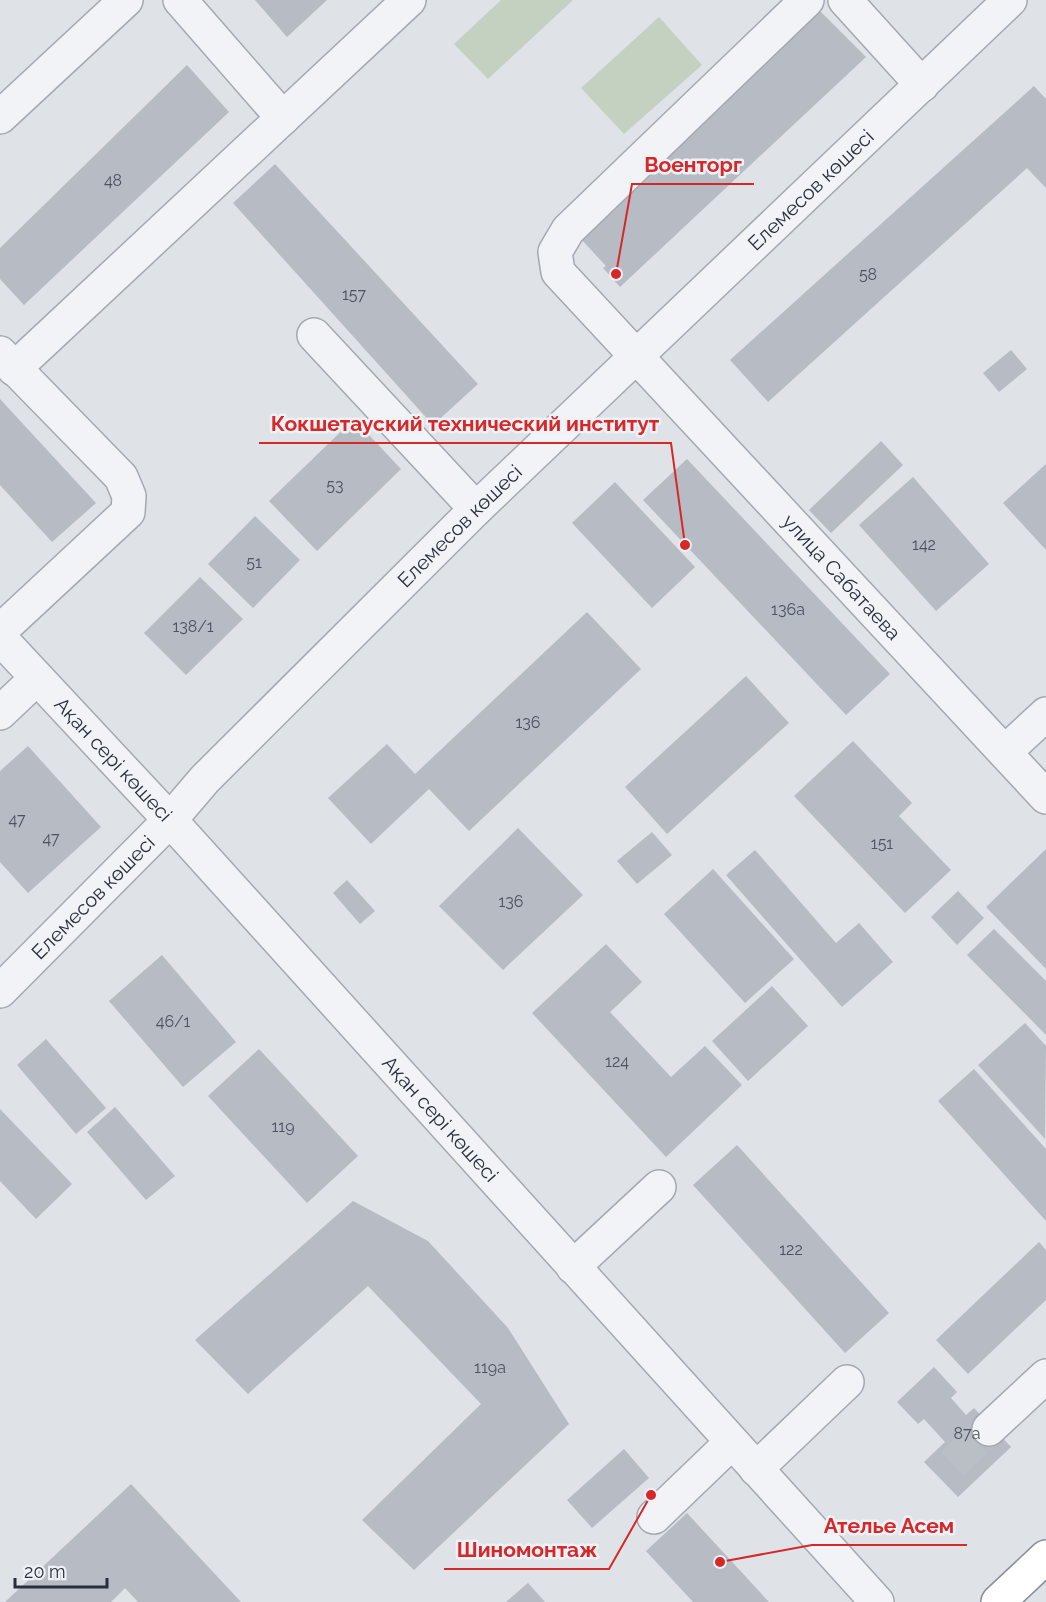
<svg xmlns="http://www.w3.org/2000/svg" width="1046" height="1602" font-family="Raleway,sans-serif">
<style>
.green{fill:#c4d1c0}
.building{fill:#b6bbc4}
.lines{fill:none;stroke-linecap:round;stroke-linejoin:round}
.minor-tunnel{stroke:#babec5;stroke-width:33;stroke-dasharray:33 16;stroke-linecap:butt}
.minor-casing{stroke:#a4a9b1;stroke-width:36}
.highway-casing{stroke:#868f9e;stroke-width:36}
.minor{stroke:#f1f3f6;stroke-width:33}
.highway{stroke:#fff;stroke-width:33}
.labels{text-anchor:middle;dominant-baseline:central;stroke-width:5;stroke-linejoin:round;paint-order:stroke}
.number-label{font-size:16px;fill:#4c5260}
.street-label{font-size:20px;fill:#282f3e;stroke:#eef1f5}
.leader{fill:none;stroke:#d62828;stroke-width:2}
.callout-dot{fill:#d62828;stroke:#eef1f5;stroke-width:2}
.callout-label{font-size:21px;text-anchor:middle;font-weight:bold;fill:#d62828;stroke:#eef1f5;stroke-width:5;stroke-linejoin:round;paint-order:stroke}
</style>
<rect width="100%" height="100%" fill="#dfe2e7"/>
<!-- green -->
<path class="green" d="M501 0H573L488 79 454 44Z
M659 17 702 65 624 134 581 88Z"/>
<!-- building -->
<path class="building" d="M255 0H327L287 37Z
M820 11 866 57 620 287 603 268 606 266 580 238Z
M187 65 229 112 24 305 0 279V248Z
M1034 86 1046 99V188L1027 168 768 402 730 360Z
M275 164 478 384 433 425 233 203Z
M1011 350 1027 369 999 392 983 373Z
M0 399 96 503 52 542 0 485Z
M354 419 401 469 317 551 269 501Z
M881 441 903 465 831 533 809 510Z
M687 459 890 674 846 715 643 500Z
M1046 464V550L1003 503Z
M913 477 989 564 936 611 859 525Z
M615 482 695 567 652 608 572 523Z
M255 516 300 560 253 608 208 564Z
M200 577 243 619 186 675 144 633Z
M587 612 641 669 469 831 429 789 371 844 328 798 387 744 415 774Z
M746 676 789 723 667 834 625 787Z
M853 741 912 803 899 816 951 870 905 913 794 796Z
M28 746 101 827 28 893 0 862V771Z
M518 828 583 895 503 970 439 906Z
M652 832 672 855 637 884 617 861Z
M1046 849V969L986 907Z
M755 850 836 943 859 923 893 962 842 1007 726 875Z
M713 869 794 959 745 1003 664 914Z
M347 880 375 911 360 924 333 893Z
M958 891 984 918 957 945 931 917Z
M994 929 1046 981V1035L967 955Z
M606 944 642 982 610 1012 671 1077 705 1046 742 1085 666 1157 532 1013Z
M162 955 236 1042 183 1087 109 1001Z
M772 986 808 1026 748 1081 712 1041Z
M1025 1023 1046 1046 1045 1139 978 1065Z
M46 1039 106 1108 76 1134 17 1065Z
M259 1049 358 1156 307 1203 208 1096Z
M974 1069 1046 1149V1221L938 1101Z
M115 1107 175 1176 146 1200 87 1132Z
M0 1109 72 1184 36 1219 0 1181Z
M737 1145 889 1313 845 1353 693 1185Z
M353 1201 428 1241 508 1328 569 1424 414 1570 362 1520 481 1404 368 1286 248 1394 195 1340Z
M1039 1242 1046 1250V1300L968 1374 936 1340Z
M934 1367 957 1392 951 1398 966 1415 974 1408 1011 1447 958 1497 924 1462 945 1442 924 1419 918 1424 897 1402Z
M624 1449 649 1478 592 1528 567 1500Z
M131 1484 241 1602H138L125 1588 111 1602H5Z
M687 1513 769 1602H693L646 1551Z
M528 1583 545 1602H506Z"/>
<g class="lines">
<!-- minor-tunnel -->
<path class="minor-tunnel" d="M952 1464 989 1429"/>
<!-- minor casing -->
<g class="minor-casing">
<g id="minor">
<path d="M180 0 283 118"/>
<path id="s1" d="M807 0 568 230 555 252 558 272 1046 797"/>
<path d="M845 0 922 85"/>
<path d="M0 117 126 0"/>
<path d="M314 335 476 509"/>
<path d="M0 353 121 477 129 496 128 512 0 631"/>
<path d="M14 369 409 0"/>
<path id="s2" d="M0 638 170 820 877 1602"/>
<path d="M0 713 37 678"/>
<path d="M1005 752 1046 714"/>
<path id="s3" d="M0 991 170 820 205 779 476 509 1010 0"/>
<path d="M573 1267 659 1187"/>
<path d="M989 1429 1046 1376"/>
<path d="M756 1469 847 1382"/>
<path d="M654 1517 731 1443"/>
</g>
</g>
<!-- highway casing -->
<g class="highway-casing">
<path id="highway" d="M998 1602 1046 1557"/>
</g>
<!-- minor -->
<use href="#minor" class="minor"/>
<!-- highway -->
<use href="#highway" class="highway"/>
</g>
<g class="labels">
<!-- number labels -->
<g class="number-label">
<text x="113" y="180">48</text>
<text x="868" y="274">58</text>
<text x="354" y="294">157</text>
<text x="335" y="485">53</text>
<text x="924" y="544">142</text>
<text x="254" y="562">51</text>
<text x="788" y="609">136а</text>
<text x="193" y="626">138/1</text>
<text x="528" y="722">136</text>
<text x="17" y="819">47</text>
<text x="51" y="838">47</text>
<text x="882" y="843">151</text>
<text x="511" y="901">136</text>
<text x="173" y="1021">46/1</text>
<text x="617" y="1061">124</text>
<text x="283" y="1126">119</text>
<text x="791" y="1249">122</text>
<text x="490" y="1367">119а</text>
<text x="967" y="1433">87а</text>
</g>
<!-- street labels -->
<g class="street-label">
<text stroke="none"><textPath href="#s3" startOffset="1140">Елемесов көшесі</textPath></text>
<text stroke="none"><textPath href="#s3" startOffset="654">Елемесов көшесі</textPath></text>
<text stroke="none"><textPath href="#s1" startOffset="794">улица Сабатаева</textPath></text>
<text stroke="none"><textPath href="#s2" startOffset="166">Ақан сері көшесі</textPath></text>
<text stroke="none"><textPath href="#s3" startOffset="132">Елемесов көшесі</textPath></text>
<text stroke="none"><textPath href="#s2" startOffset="652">Ақан сері көшесі</textPath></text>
</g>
</g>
<!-- callouts -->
<path class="leader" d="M616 274L632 184H754M685 545L671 443H259M720 1562L812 1545H967M651 1495L609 1569H444"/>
<g class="callout-dot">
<circle cx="616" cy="274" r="6"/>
<circle cx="685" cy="545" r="6"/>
<circle cx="720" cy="1562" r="6"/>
<circle cx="651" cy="1495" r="6"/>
</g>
<g class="callout-label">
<text x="693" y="172">Военторг</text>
<text x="465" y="431">Кокшетауский технический институт</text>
<text x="889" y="1533">Ателье Асем</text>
<text x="527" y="1557">Шиномонтаж</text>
</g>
<!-- scale -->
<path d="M15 1578v9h92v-9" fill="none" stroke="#282f3e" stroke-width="3"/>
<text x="24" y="1578" font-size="18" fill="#282f3e" stroke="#eef1f5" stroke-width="4.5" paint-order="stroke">20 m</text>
</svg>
